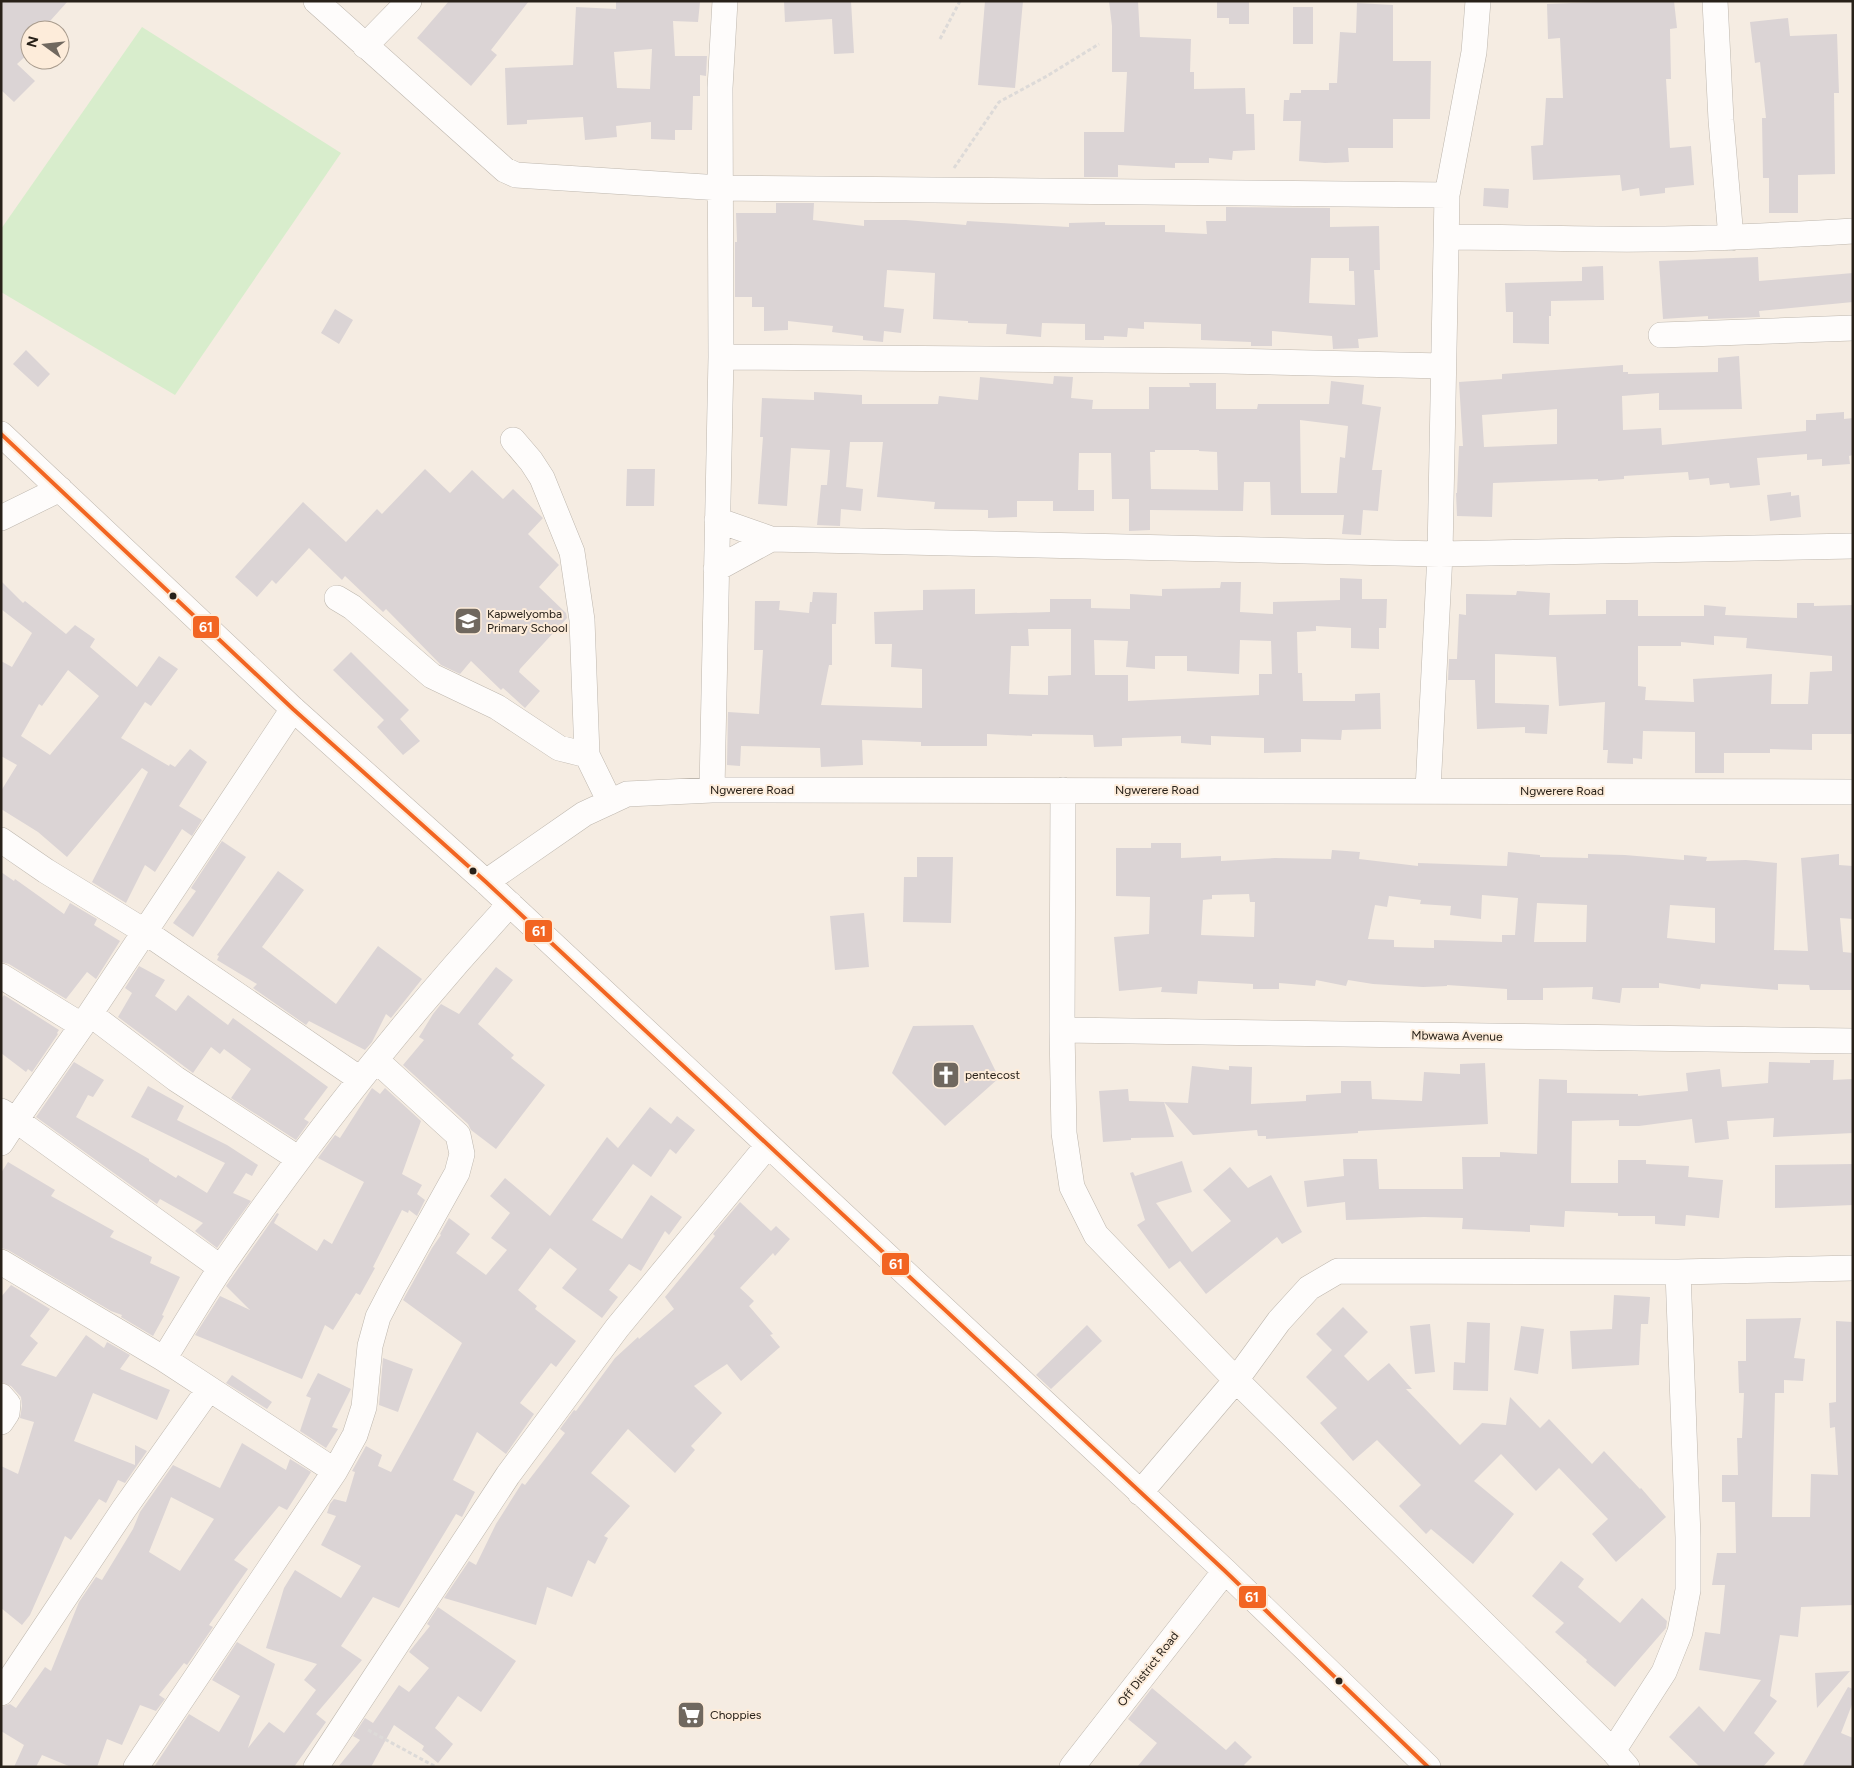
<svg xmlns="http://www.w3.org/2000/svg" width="1854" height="1768" font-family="Figtree,sans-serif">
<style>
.green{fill:#d8edcc}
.building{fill:#dbd4d5;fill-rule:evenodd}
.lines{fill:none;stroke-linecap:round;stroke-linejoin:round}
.minor-casing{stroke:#beb7ae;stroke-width:26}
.path{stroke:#dddad8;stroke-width:3;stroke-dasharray:4 2.5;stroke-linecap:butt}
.minor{stroke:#fefcfb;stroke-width:25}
.bus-1-casing{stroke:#fdecda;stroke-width:8}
.bus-1{stroke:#f26522;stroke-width:4}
.bus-dot{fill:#282119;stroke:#fdecda;stroke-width:2}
.labels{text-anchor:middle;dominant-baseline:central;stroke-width:4;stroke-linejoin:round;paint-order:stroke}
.poi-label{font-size:12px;fill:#282119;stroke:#fdecda;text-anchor:start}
.street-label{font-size:12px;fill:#282119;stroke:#fdecda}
.line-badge{stroke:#fdecda;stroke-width:2}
.badge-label{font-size:14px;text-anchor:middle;font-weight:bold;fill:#fff}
</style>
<rect width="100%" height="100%" fill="#f5ece2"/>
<!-- green -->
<path class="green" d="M142 27 341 153 175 395 1 292V229Z"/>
<!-- building -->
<path class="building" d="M1 1H68L42 30H30V52L17 64 35 81 14 102 1 90Z
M449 1H529L491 50 497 55 471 86 417 38Z
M616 1 700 2 698 22 673 21 675 56H707L706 76 700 75V96H693L692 130H675V140L651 139V122L616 126 617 137 585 140 583 117 527 120V124L507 125 505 68 573 65 576 7 616 9ZM652 49 650 89 617 88 614 52Z
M784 1H851L854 53 834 54 832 19 785 22Z
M985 1H1023L1015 88 978 85Z
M1109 1H1138L1140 37 1191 39 1190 72H1194V89L1245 88 1246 114H1254L1255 150 1233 151 1232 160 1209 158V163H1175V168L1118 165V177H1084V132H1124L1127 72H1112V26Z
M1217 1H1249V24H1229V18H1217Z
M1621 1H1674L1677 28 1670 29 1671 79H1666L1670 148 1691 146 1694 185 1665 188V193L1640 196 1639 188 1622 191 1620 175 1533 180 1531 146 1543 145 1546 98H1563L1560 38 1548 39 1547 4Z
M1357 3 1393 5V61H1431L1430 119H1393V148H1348L1349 162 1325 163 1299 161 1301 121H1283L1284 100H1289L1290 93H1301V90H1329V83H1337L1340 32 1356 33Z
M1293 7H1313V44H1293Z
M1788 18 1790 36 1837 34 1839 93H1834L1835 174 1798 175V213H1769V178H1763L1762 118H1766L1760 62 1755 63 1750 22Z
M1484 188 1509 189 1508 208 1483 206Z
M776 203H814L813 220 864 226V220H906L966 225 967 221 1069 227V223L1105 222V225H1165V232L1207 234 1206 221H1226V207L1330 208V227L1379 226 1380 270H1374L1378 337 1358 339 1359 348 1333 349 1332 336 1272 331V346H1251V342L1201 340V324L1144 322V329L1128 328 1127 337 1104 336V340H1085V324L1042 323 1041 337 1006 334 1007 324 968 323V321L933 319 935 273 887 270 884 307 904 309 901 333 884 331 883 342 863 340V336L832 332 833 326 788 321V330L764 331V307H752V297H735V242H737L736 213H776ZM1311 258H1349V271H1354L1355 305 1309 303Z
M1758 257 1759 281 1853 273V302L1759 311 1760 317 1708 319V316L1663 319 1659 261Z
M1603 266 1604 300 1551 301V316H1549V344L1513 343V312H1506L1505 283 1582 281V267Z
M335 309 353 320 339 344 321 333Z
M26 350 50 374 38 387 13 364Z
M1739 356 1742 409 1659 410V393L1622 396 1623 430 1661 428 1662 445 1806 431V420H1816V414L1844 412V419L1853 418V455L1849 456 1850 464 1822 466V459L1807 460V454L1757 458 1760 485 1730 488 1729 483 1710 485 1709 478 1689 480 1688 472 1624 476V479L1598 481V479L1493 483 1492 517 1457 516 1456 493H1457L1459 446H1463L1459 382 1502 379V374L1623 365V372H1628V374L1718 372V358ZM1557 409V444L1484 447 1482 415Z
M1054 376 1073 377 1071 398 1093 400 1092 409H1149V387H1190L1189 383H1216V409H1257L1258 404H1329L1331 381 1364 385 1362 404 1381 407 1372 470H1382L1378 511 1363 510 1361 535 1342 534 1344 515H1271L1270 482H1244L1243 511 1150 510V530L1129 531V499H1112L1111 453H1079L1078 490H1094V511H1053V501H1017V517L988 518V510L934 509 935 502 877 497 883 442H850L846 487 863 489 861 511 841 509 840 526 817 525 821 485H827L830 450 791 448 787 506 758 504 763 437H760L762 398 814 400V392L862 395V404H938L939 396 978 400 980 377 1053 384ZM1300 420 1348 426 1345 458 1340 457 1337 493H1301ZM1155 450H1199V451L1217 452 1218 490 1151 489 1150 452H1155Z
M425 469 450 493 472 470 503 499 513 489 543 518 528 534 559 565 539 587 566 613 567 618 520 669 519 672 540 691 525 708 503 688 501 690 471 661 460 674 441 665 386 609 383 612 345 576 342 580 309 548 276 584 272 580 257 597 235 577 303 502 346 542 377 509 382 514Z
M627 469H655L654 506H626Z
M1791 492V496L1799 495 1801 517 1770 521 1767 495Z
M1340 578 1362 579V599H1387L1386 628H1379V649L1351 648V628L1316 626V631L1297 632 1298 673H1302L1303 701H1355V694L1380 693 1381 729 1342 730 1341 740 1301 739V752L1264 753V738L1211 736V745L1181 743V736L1122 738V746L1094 747 1093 735 1032 734V736L987 734V746H921V742L862 740 863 765 821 767 820 748 741 746 740 766 727 765 728 712 759 714 763 650H754L755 601H780L779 610 809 613 810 602H812L813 592 837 593 836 624H832V665H829L821 705 922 708V669L891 667 892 644H875L874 612 923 610V590L975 589V614L1050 612V599H1091V608L1130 609V594L1162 596V589L1220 588 1221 582H1241L1240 612 1273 614V602L1340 600ZM1028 629H1071V675L1048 676V695L1009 694 1011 646H1029ZM1094 640 1128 641 1126 667 1155 669V656H1187V671L1239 674 1240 640 1271 641 1272 674H1259V695L1128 701V675H1095Z
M1 581 23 603 25 601 66 634 75 625 95 639 90 647 137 687 159 656 178 669 151 706 145 702 121 738 169 766 170 764 175 767 190 749 207 762 179 806 202 820 192 836 182 829 155 872 145 865 126 903 92 882 148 772 142 768 67 857 38 832 1 809V791L17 765 1 756V661L12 667 32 633 1 609ZM68 670 99 696 50 755 21 736 39 704 42 706Z
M1517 591 1550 593 1549 615 1606 614V600H1638V616H1704V605L1726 607 1725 615 1797 618V603H1814V606L1853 605V734H1812V750L1770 749V753H1724V773H1695V732L1643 731 1642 759 1633 758V764L1607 763 1608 750H1603L1605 702 1559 706 1556 657 1495 654V703L1549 705 1547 734 1525 733V727L1477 729 1475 680H1448L1449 659H1457L1459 614 1466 615V594L1516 595ZM1714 636 1747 638 1746 648 1832 656V671L1810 672 1808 704H1771L1772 674 1693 679 1694 702 1645 700 1646 687 1638 686V646H1681V642L1714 645Z
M351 652 409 710 400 719 420 741 403 755 377 727 384 720 333 670Z
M222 841 246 857 193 937 173 923 196 891 191 888Z
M1151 843H1181V858L1221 856V861L1275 858 1331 859 1332 850 1360 852 1359 859 1418 866V863L1507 866 1508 852 1540 855V857L1588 858V854L1625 855 1684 860V855L1707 857 1706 861 1746 860 1777 863 1774 950 1808 951 1801 858 1839 854V865L1853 866V919L1840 918 1843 952 1853 953V990H1810L1809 985 1778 984V990L1701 984 1700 989 1659 983V988H1622L1620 1003 1592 999 1593 987 1543 988V1000H1507V989L1447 985V986L1423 987 1373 984 1348 980 1346 986 1316 980 1315 986 1279 983V989H1253V984L1198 981 1197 994 1161 992 1162 987 1119 991 1114 937 1149 934 1150 897 1116 896V848H1151ZM1249 894 1250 902H1255L1254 937 1201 935 1203 900 1212 899V895ZM1482 895 1518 898 1515 935H1502V942L1434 940V948L1394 947V940L1368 939 1375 905 1387 907 1389 896 1421 900 1420 904 1451 906 1450 915 1481 919ZM1537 903 1587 905 1586 942H1534ZM1670 905 1715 908V943L1667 938Z
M917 857H953L951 923 903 922 904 877H917Z
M278 871 304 890 262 947 336 1004 378 946 422 979 391 1018 386 1014 372 1042 365 1050 309 1021 306 1025 253 988 257 984 217 960 219 956 217 955Z
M1 872 14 881 15 879 64 914 70 903 97 919 94 925 120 941 96 979 87 972 66 999 9 964 1 962Z
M864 913 869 967 835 970 830 916Z
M139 966 165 980 155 996 176 1011 188 995 228 1025 233 1018 328 1087 304 1119 309 1122 296 1140 231 1098 251 1069 224 1049 220 1054 211 1047 193 1073 118 1017 132 993 125 988Z
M496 967 513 980 478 1024 514 1055 511 1058 545 1085 496 1149 471 1130 468 1124 403 1065 424 1040 419 1037 433 1014 441 1004 459 1014Z
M4 995 59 1030 57 1033 58 1034 32 1072 28 1069 26 1072 1 1053V999Z
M973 1025 999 1078 945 1126 892 1073 913 1026Z
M1810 1060H1834L1833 1080 1853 1079V1133L1773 1137 1774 1118 1727 1121 1729 1139 1695 1143 1692 1119 1639 1126H1619V1120L1572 1121 1571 1183H1618V1160H1646V1164L1689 1166 1688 1177 1723 1180 1719 1218 1686 1215 1685 1226 1655 1224V1216H1618V1213L1565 1211 1564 1227 1530 1225V1232L1462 1229 1463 1218 1424 1217 1346 1220 1345 1202 1307 1207 1304 1181 1344 1176 1343 1159H1377L1379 1189H1463L1462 1157H1500V1152L1537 1154 1539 1079 1567 1080V1093L1638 1094V1096L1688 1091 1686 1073 1720 1069 1722 1087 1768 1083 1769 1062 1810 1063Z
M74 1062 104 1080 93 1097 88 1095 76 1117 149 1159V1161L176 1178 178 1175 207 1193 225 1163 131 1117 148 1086 184 1106 177 1120 227 1145 258 1165 252 1176 246 1173 233 1193 251 1201 217 1248 195 1231 203 1223 160 1199 157 1204 36 1117Z
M1485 1063 1488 1124 1358 1131V1133L1266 1139V1136H1258L1257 1130 1193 1135 1164 1102 1188 1103 1192 1066 1229 1070V1066L1252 1067 1251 1104 1306 1101V1095L1341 1093V1081H1371L1372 1099 1422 1101 1424 1072 1460 1074V1064Z
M372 1088 380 1094 385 1088 421 1121 402 1174 422 1185 417 1194 425 1200 417 1216 409 1210 408 1213 402 1210 373 1267 375 1268 360 1295 356 1293 333 1330 325 1325 302 1379 195 1335 220 1296 250 1310 226 1286 277 1213 279 1214 274 1223 317 1251 324 1239 332 1244 364 1182 318 1158 335 1135 340 1138Z
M1128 1089 1129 1101 1164 1102 1174 1137 1131 1138V1140L1103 1142 1099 1091Z
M650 1107 671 1124 677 1116 695 1130 676 1154 670 1149 651 1177 633 1164 592 1220 622 1239 651 1195 682 1217 669 1235 665 1231 641 1271 629 1264 609 1290 618 1297 602 1318 562 1288 577 1269 550 1248 518 1290 537 1306 535 1309 576 1341 556 1367 551 1363 520 1403 534 1414 506 1454 477 1432 453 1480 475 1492 462 1517 456 1514 399 1608 373 1597 341 1646 362 1660 316 1714 326 1722 294 1767H154L189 1714 219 1732 240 1696 212 1680 237 1642 275 1664 248 1748 269 1722 284 1733 316 1690 304 1680 317 1664 266 1648 284 1588 295 1570 341 1598 361 1566 321 1545 336 1516 327 1513 330 1504 334 1499 346 1502 355 1472 352 1471 366 1446 382 1455 378 1466 391 1472 462 1343 403 1300 432 1248 441 1235 440 1234 449 1218 470 1234 456 1253 486 1275 507 1250 491 1238 510 1213 490 1196 505 1178 550 1216 607 1137 618 1148Z
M1182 1161 1192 1192 1156 1203 1192 1252 1231 1221 1203 1190 1230 1167 1248 1188 1271 1175 1302 1232 1282 1244 1277 1237 1206 1294 1180 1261 1169 1269 1137 1225 1145 1220 1130 1173 1133 1172 1135 1176Z
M8 1162 55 1190 51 1196 114 1231 110 1237 152 1257 150 1263 180 1277 162 1315 164 1316 153 1336 121 1317 122 1315 111 1311 8 1250 1 1248V1173Z
M1853 1164V1205L1775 1208V1165Z
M740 1202 771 1231 776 1226 790 1239 775 1256 773 1253 740 1288 754 1301 749 1306 773 1334 770 1335 780 1347 741 1381 727 1364 694 1386 722 1413 691 1446 695 1450 675 1473 628 1429 591 1473 630 1506 604 1536 608 1538 595 1564 588 1560 572 1597 547 1587 536 1625 444 1598 469 1561 476 1565 496 1524 522 1483 525 1485 565 1433 560 1429 574 1410 576 1411 615 1358 638 1337 639 1339 674 1309 665 1297 715 1236 713 1234Z
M11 1285 50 1309 30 1336 38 1343 21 1365 56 1377 86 1335 104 1348 107 1342 130 1355 120 1369 170 1390 157 1420 93 1393 74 1441 135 1465V1445L147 1451 125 1483 118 1480 106 1503 99 1499 71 1540 65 1536 30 1615 22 1625 1 1608V1466L18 1474 34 1422 20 1418 22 1406 21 1397 11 1386 1 1382V1297Z
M1614 1295 1650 1297 1648 1324H1641L1639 1365 1572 1369 1570 1331 1612 1329Z
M1343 1307 1368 1332 1344 1356 1368 1381 1389 1363 1412 1389H1406L1460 1445 1482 1423 1506 1425 1510 1397 1540 1428 1549 1419 1592 1464 1604 1451 1640 1489 1641 1488 1666 1517 1616 1562 1592 1534 1608 1519 1559 1468 1536 1491 1501 1454 1474 1481 1514 1514 1473 1564 1431 1529 1426 1534 1399 1506 1421 1485 1377 1440 1353 1461 1320 1423 1337 1408 1306 1377 1332 1350 1316 1334Z
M1801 1318 1794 1358 1805 1359 1803 1381 1784 1380V1393H1775L1772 1517H1810L1811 1474 1838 1475 1835 1427 1830 1428 1829 1403 1836 1402V1321L1853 1322V1605L1801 1607 1798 1637 1780 1635 1770 1696 1777 1701 1754 1733 1775 1753 1763 1767H1700L1669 1737 1699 1706 1724 1732 1761 1680 1699 1670 1705 1632 1720 1634 1725 1585H1712L1717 1553H1736L1735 1502H1722V1475H1738L1737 1438H1742L1744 1393H1739L1738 1361H1746V1319Z
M1467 1322 1490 1323 1488 1391 1453 1390 1454 1362 1465 1363Z
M1430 1324 1435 1372 1415 1374 1410 1326Z
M1087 1325 1102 1341 1051 1389 1036 1375Z
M1521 1326 1544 1329 1538 1374 1514 1370Z
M383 1358 413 1369 398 1412 379 1405Z
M318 1373 351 1389 332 1427 338 1429 326 1448 300 1431 311 1398 306 1396Z
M232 1375 272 1402 267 1409 226 1383Z
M242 1443 286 1470 290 1459 311 1472 287 1510 279 1506 234 1560 248 1569 209 1625 213 1627 187 1665 184 1663 159 1695 165 1699 156 1711 140 1705 122 1745 107 1739 97 1767H71L42 1755 36 1767H14L24 1745 1 1731V1707L10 1704 16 1708 45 1667 51 1671 79 1602 96 1577 102 1580 133 1529 140 1512 173 1465 220 1488ZM171 1497 214 1519 180 1571 149 1552Z
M1561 1561 1584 1579 1578 1587 1620 1623 1642 1598 1667 1621 1666 1628 1615 1687 1586 1662 1587 1660 1555 1632 1564 1623 1532 1596Z
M438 1607 516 1661 481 1712 458 1696 435 1728 453 1744 438 1763 422 1750 424 1746 394 1725 371 1767H338L360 1740 353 1736 365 1718 373 1723 399 1685 409 1692 429 1668 409 1652 430 1626 427 1624Z
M1850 1671 1817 1708 1815 1673Z
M1848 1687 1853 1689V1702L1841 1733 1853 1738V1767H1802Z
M1152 1688 1226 1750 1235 1741 1252 1757 1244 1765 1246 1767H1137L1157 1743 1128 1719Z"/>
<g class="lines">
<!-- minor casing -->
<g class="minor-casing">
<path id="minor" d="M316 1 505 170 516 175 721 188 1447 195 1440 554 1428 790
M1715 1 1721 120 1731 238
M365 46 409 1
M1447 195 1474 52 1478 1
M1447 237C1516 237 1584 240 1652 239 1719 239 1786 235 1853 231
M1661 335 1853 328
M721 357 1225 361 1443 366
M1 434 293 709 486 882 1225 1571 1428 1767
M513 440 531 461 542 478 572 552 582 620 587 755 610 802
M1 518 60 489
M717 520 771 539 1440 554 1853 546
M716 569 771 539
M337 598 352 607 432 676 497 707 559 748 587 755
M712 790 721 357 720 88 725 1
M1063 790 1062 1030 1064 1133 1072 1187 1096 1235 1236 1380 1613 1751 1627 1767
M1 840 46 871 144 931 360 1079
M486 882 584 814 627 794 712 790 1853 792
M1 976 81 1025
M90 1014 176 1079 299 1159
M1062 1030 1853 1041
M1 1111 16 1120 221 1268
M1 1143 16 1120 90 1014 293 709
M1 1262 164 1359 335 1471
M164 1359C183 1328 202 1296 222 1266 310 1139 405 1018 510 904
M1 1396 8 1404 7 1413 1 1422
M1140 1493 1236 1380 1279 1321 1309 1288 1338 1271 1678 1272 1853 1268
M1 1693 124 1509 209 1389
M1613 1751 1664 1672 1680 1632 1688 1590V1537L1678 1272
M136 1767 335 1471 355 1435 364 1407 370 1346 378 1317 393 1288 457 1173 462 1154 458 1135 376 1060
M316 1767 508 1475 617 1328 768 1145
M1072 1767 1225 1571"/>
</g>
<!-- path -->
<path class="path" d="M940 39 960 1
M954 168 999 102 1047 76 1099 44
M368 1730 436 1767"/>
<!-- minor -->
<use href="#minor" class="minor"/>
<!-- bus-1 casing -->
<g class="bus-1-casing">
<path id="bus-1" d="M1 434 293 709 486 882 1225 1571 1428 1767"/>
</g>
<!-- bus-1 -->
<use href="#bus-1" class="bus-1"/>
</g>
<!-- icons -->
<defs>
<g id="school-square" transform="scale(1.4375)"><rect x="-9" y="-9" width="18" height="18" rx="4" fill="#70685f" stroke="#fdecda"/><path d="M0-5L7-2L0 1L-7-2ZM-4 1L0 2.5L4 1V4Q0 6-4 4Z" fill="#fff"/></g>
<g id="church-square" transform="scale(1.4375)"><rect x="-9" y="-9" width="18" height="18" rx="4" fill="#70685f" stroke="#fdecda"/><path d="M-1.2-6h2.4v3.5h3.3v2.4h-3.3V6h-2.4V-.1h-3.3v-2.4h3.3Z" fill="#fff"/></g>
<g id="supermarket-square" transform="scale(1.4375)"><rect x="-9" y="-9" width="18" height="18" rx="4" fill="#70685f" stroke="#fdecda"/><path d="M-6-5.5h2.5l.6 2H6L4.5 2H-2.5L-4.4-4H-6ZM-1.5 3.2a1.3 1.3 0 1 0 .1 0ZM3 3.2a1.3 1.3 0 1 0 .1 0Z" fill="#fff"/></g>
</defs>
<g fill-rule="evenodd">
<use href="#school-square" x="468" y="621"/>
<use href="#church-square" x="946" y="1075"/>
<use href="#supermarket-square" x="691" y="1715"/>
</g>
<!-- markers -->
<g class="bus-dot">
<circle cx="173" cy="596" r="4.5"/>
<circle cx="473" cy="871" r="4.5"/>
<circle cx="1339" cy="1681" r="4.5"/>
</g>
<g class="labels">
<!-- poi labels -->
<g class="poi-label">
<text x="487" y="614">Kapwelyomba<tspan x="487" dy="14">Primary School</tspan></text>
<text x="965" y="1075">pentecost</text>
<text x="710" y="1715">Choppies</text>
</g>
<!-- street labels -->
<g class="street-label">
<text x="752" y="790">Ngwerere Road</text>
<text x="1157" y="790">Ngwerere Road</text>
<text x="1562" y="791">Ngwerere Road</text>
<text transform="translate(1457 1036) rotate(1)">Mbwawa Avenue</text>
<text transform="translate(1148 1669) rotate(-52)">Off District Road</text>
</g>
</g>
<g class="line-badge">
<rect x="192" y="615" width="28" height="24" rx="5" fill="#f26522"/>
<rect x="524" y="919" width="29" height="24" rx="5" fill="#f26522"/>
<rect x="881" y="1252" width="29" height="24" rx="5" fill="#f26522"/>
<rect x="1238" y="1585" width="29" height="24" rx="5" fill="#f26522"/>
</g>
<g class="badge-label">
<text x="206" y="632">61</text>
<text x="539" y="936">61</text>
<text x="896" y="1269">61</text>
<text x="1252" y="1602">61</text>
</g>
<!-- border -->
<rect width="1854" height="1768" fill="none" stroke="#282119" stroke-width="5"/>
<!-- north arrow -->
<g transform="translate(45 45) rotate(285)"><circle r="24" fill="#fdecda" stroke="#a89b8d"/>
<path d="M0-4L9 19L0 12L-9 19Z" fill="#70685f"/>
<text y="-8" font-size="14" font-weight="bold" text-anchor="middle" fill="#282119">N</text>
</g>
</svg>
